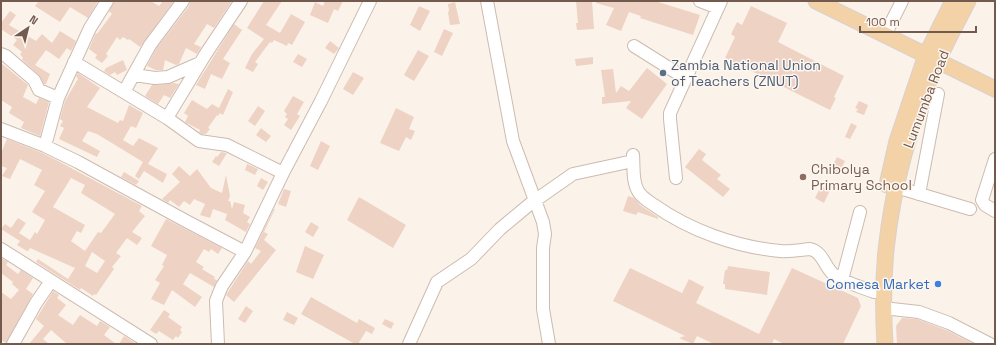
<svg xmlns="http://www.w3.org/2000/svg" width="996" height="345" font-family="'Space Grotesk',sans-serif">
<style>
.building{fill:#eed2c3;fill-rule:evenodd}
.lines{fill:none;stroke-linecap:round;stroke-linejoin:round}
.minor-casing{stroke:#ccbbb0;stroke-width:14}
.major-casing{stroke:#d8d1ce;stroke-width:17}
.minor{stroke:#fff;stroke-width:12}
.major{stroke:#f3d2a8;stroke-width:15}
.service-dot{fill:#5c6f8a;stroke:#fdf7f0;stroke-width:1.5}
.education-dot{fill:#8d6e63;stroke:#fdf7f0;stroke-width:1.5}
.shop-dot{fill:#3f7fe0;stroke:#fdf7f0;stroke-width:1.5}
.labels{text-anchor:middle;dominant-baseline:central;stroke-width:3;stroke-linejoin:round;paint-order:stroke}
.service-label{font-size:14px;fill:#4e5e75;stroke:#fdf7f0;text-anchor:start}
.street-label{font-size:14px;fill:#735a4f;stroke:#fdf7f0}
.education-label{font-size:14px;fill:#785e54;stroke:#fdf7f0;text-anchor:start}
.shop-label{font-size:14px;fill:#366cbe;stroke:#fdf7f0;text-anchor:end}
</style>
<rect width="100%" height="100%" fill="#fbf3e9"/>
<!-- building -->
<path class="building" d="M39 1H98L88 18 70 7 60 22 35 6Z
M114 1H151L159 6 163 1H174L140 47 129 39 128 40 123 37 120 40 117 37 106 54 108 56 102 63 95 58 97 55 89 49 96 33 97 34 112 14 109 11Z
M190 1H232L214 28 207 24 194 44 201 47 197 54 186 48 179 64 176 65 165 60 163 70H156L147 66 156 49 189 6Z
M264 1H282L266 25 280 33 291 14 305 22 292 45 288 43 287 46 274 40 272 43 270 42 255 62 258 64 253 72 245 68 252 54 264 39 247 28Z
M325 1H343L338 11 334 9 328 23 310 15 315 2 323 6Z
M576 1H592L594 29 577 30 576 23H578Z
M596 1H655L700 15 693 35 640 18 641 16 629 12 621 31 606 25 614 8 596 3Z
M455 2 460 24 450 25 448 12 449 11 448 4Z
M419 6 430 11 420 31 410 25Z
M751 6 787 23 778 42 844 76 834 97 836 98 830 110 725 58 735 37 731 34 737 22 742 25Z
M10 11 16 15 9 25 36 41 42 34 52 43 60 31 76 41 71 51 67 48 59 59 46 50 35 65 50 74 46 84H44L39 75 22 60 23 58 20 54 22 52 13 45 17 40 1 29V23Z
M234 24 242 30 223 59 230 63 222 79 211 74 205 89 196 85Z
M444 29 453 33 442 56 434 52Z
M330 41 339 48 334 54 325 48Z
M418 50 429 56 414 81 404 75Z
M298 54 307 59 302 67 293 62Z
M593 57V64L576 66 575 59Z
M123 60 127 70 117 75 115 72 110 75 104 71 106 68Z
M1 63 28 85 23 97 36 104 39 98 49 102 40 136 21 128 24 122 9 113 12 107 1 100Z
M647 68 667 84 642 119 626 108 631 101 602 104V97H605L601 70 613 69 616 93 621 86 629 91Z
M353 72 364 78 353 95 343 89Z
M78 73 100 88 87 107 118 123 120 120 123 121 129 105 143 113 136 128 131 126 123 140 133 146 139 138 158 148 148 164 167 174 163 183 144 171 139 179 135 176 143 162 97 134 88 131 82 141 100 151 97 157 59 139 64 128 60 126 63 121 60 119 65 101 78 79 76 76Z
M173 83 179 84 170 98 164 95 158 104 145 96 152 85 169 84Z
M228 89 233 92 223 115 220 113 218 116 217 115 208 128 210 129 206 134H202L199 132 200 130 185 122 188 116 184 113 192 100 207 109 212 104 219 108Z
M293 96 304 102 297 114 300 116 291 130 284 125 288 119 285 117 287 114 284 111Z
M859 101 868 105 864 115 856 112 858 109 855 108Z
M258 106 265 111 255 126 248 121Z
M396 108 414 117 409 129 415 131 411 140 406 137 399 151 380 143Z
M851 123 857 126 850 139 845 137Z
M261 128 271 136 266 142 256 135Z
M7 139 42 153 58 161 142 206 139 211 145 216 132 232 142 238 137 245 127 238 116 253 121 256 112 267 114 269 96 295 94 294 93 296 81 288 80 290 36 262 38 259 68 279 75 268 30 248 28 251H27L17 245 20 241 1 229 5 224 11 228 18 218 26 223 19 233 30 240 35 232 37 234 45 220 32 212 45 191 34 185 42 170 20 159 10 179 2 176 7 168 1 166V153ZM71 178 85 185 81 193 115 214 101 233 98 232 85 251 71 241 77 231 81 233 85 225 53 207ZM92 252 105 261 97 273 85 266Z
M321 141 330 146 318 170 310 166Z
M699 149 706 154 702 160 721 175 717 179 730 189 723 197 685 167Z
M221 152 227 153 219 166 212 162 216 156 217 157Z
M837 157 845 161 839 173 831 169Z
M247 164 258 169 255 175 245 170Z
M179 166 190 176 197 169 211 188 222 193 226 175 230 196 228 201H230L232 209 234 202 245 205 243 213 250 217 247 222 250 224 246 232 225 220 227 214 213 209 210 218 200 215 205 204 194 199 190 205 184 201 179 207 170 200 168 203 162 199 180 182 172 174Z
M124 172 139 181 136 185 121 177Z
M261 178 268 182 263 190 257 186Z
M821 186 830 190 824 203 815 198Z
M284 189 291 191 286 207 278 204Z
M628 196 634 198 640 205 658 217V219L638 212 636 215 623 211Z
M359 197 406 225 393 248 347 220Z
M274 209H275L264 232 268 234 264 240 276 250 234 302 226 295 248 261 251 264 261 251 255 248Z
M166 219 222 248 218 254 211 249 209 252 204 249 196 262 204 267 202 269 215 277 214 279 217 280 214 287 190 273 183 284 202 297 195 307 172 290 164 305 151 299 160 283 155 280 164 266 162 265 167 255 151 246Z
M311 222 319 227 313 237 305 232Z
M305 246 324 255 313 279 296 272Z
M1 258 8 262 6 265 18 274 21 270 33 278 26 289 33 294 6 343 1 340V292L11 299 19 290 12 284 13 282 1 273Z
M728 266 770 272 767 295 725 289V284H723L725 270H727Z
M630 268 682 293 689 279 704 287 696 303 759 334 792 268 858 298 861 306 843 344H784L774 339 772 344H714L697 336 693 344 679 338 685 336 613 301Z
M53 291 59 295 57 298 66 305 58 315 73 325 80 315 97 326 100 321 110 327 104 335 116 344H67L51 330 43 339 49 344H29L44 326 36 319Z
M311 297 357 323 359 319 375 328 372 334 366 331 358 344H355L301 314Z
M246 306 253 311 245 323 238 319Z
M164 310 170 314 168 317 182 327 180 330 182 332 178 338 176 336 173 340 159 331 156 334 150 330Z
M287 312 298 318 294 325 283 320Z
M902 318 917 319 946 330 974 344H897L896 326Z
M385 319 394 323 391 329 382 324Z
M124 336 135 343V344H119Z"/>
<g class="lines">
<!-- minor casing -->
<g class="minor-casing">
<path id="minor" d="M487 1 513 141 543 222 545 234 543 248V309L549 344
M700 1 718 8
M885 35 902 1
M634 46 685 78
M1 54 6 56 34 80 39 90 58 98
M74 62 167 118 199 141 227 145 283 173
M134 75 155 78 168 77 200 63
M124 92 150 45 183 1
M167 118 205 55 241 1
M1 129 45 146 78 162 186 221 245 252
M45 146 58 98 90 28 107 1
M633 155C634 166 632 181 638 191 641 197 648 201 654 205 689 230 736 247 780 251 789 252 800 250 810 249 823 252 824 266 833 274 845 283 861 287 874 292
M995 159 982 200 985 205 995 211
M676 178 670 119V113L721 1
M896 187 970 209
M919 194 938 94
M1 249 151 344
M842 280 860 212
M883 308 919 312 949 323 990 344
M13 344 36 303 51 281
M218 344 216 301 219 293 222 286 245 252 283 173 321 101 370 1
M409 344 437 282 471 259 500 229 530 204 573 174 633 161"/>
</g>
<!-- major casing -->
<g class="major-casing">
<path id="major" d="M816 1 995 89
M887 185 897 141 926 55 953 1
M885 344C883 313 883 281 886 250 893 185 911 120 938 61 947 40 958 21 968 1"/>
</g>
<!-- minor -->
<use href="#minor" class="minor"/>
<!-- major -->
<use href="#major" class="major"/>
</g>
<!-- markers -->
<circle class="service-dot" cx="663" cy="73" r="4"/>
<circle class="education-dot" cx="803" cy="177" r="4"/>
<circle class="shop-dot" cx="938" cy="284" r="4"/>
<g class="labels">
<!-- service labels -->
<g class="service-label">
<text x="671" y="65">Zambia National Union<tspan x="671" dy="16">of Teachers (ZNUT)</tspan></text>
</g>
<!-- street labels -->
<g class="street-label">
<text transform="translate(926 99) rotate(-69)">Lumumba Road</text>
</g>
<!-- education labels -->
<g class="education-label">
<text x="811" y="169">Chibolya<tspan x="811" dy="16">Primary School</tspan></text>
</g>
<!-- shop labels -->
<g class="shop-label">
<text x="930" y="284">Comesa Market</text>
</g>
</g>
<!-- border -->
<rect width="996" height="345" fill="none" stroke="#735a4f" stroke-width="4"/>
<!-- north arrow -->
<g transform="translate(28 28) rotate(35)" stroke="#fdf7f0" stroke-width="3" paint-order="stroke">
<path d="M0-3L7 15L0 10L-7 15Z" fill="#735a4f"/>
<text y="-6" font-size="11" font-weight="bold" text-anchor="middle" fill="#735a4f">N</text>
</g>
<!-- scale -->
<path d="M860 26v6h116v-6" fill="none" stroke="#735a4f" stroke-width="2"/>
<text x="866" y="26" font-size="12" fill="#735a4f" stroke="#fdf7f0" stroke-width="3" paint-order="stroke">100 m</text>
</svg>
